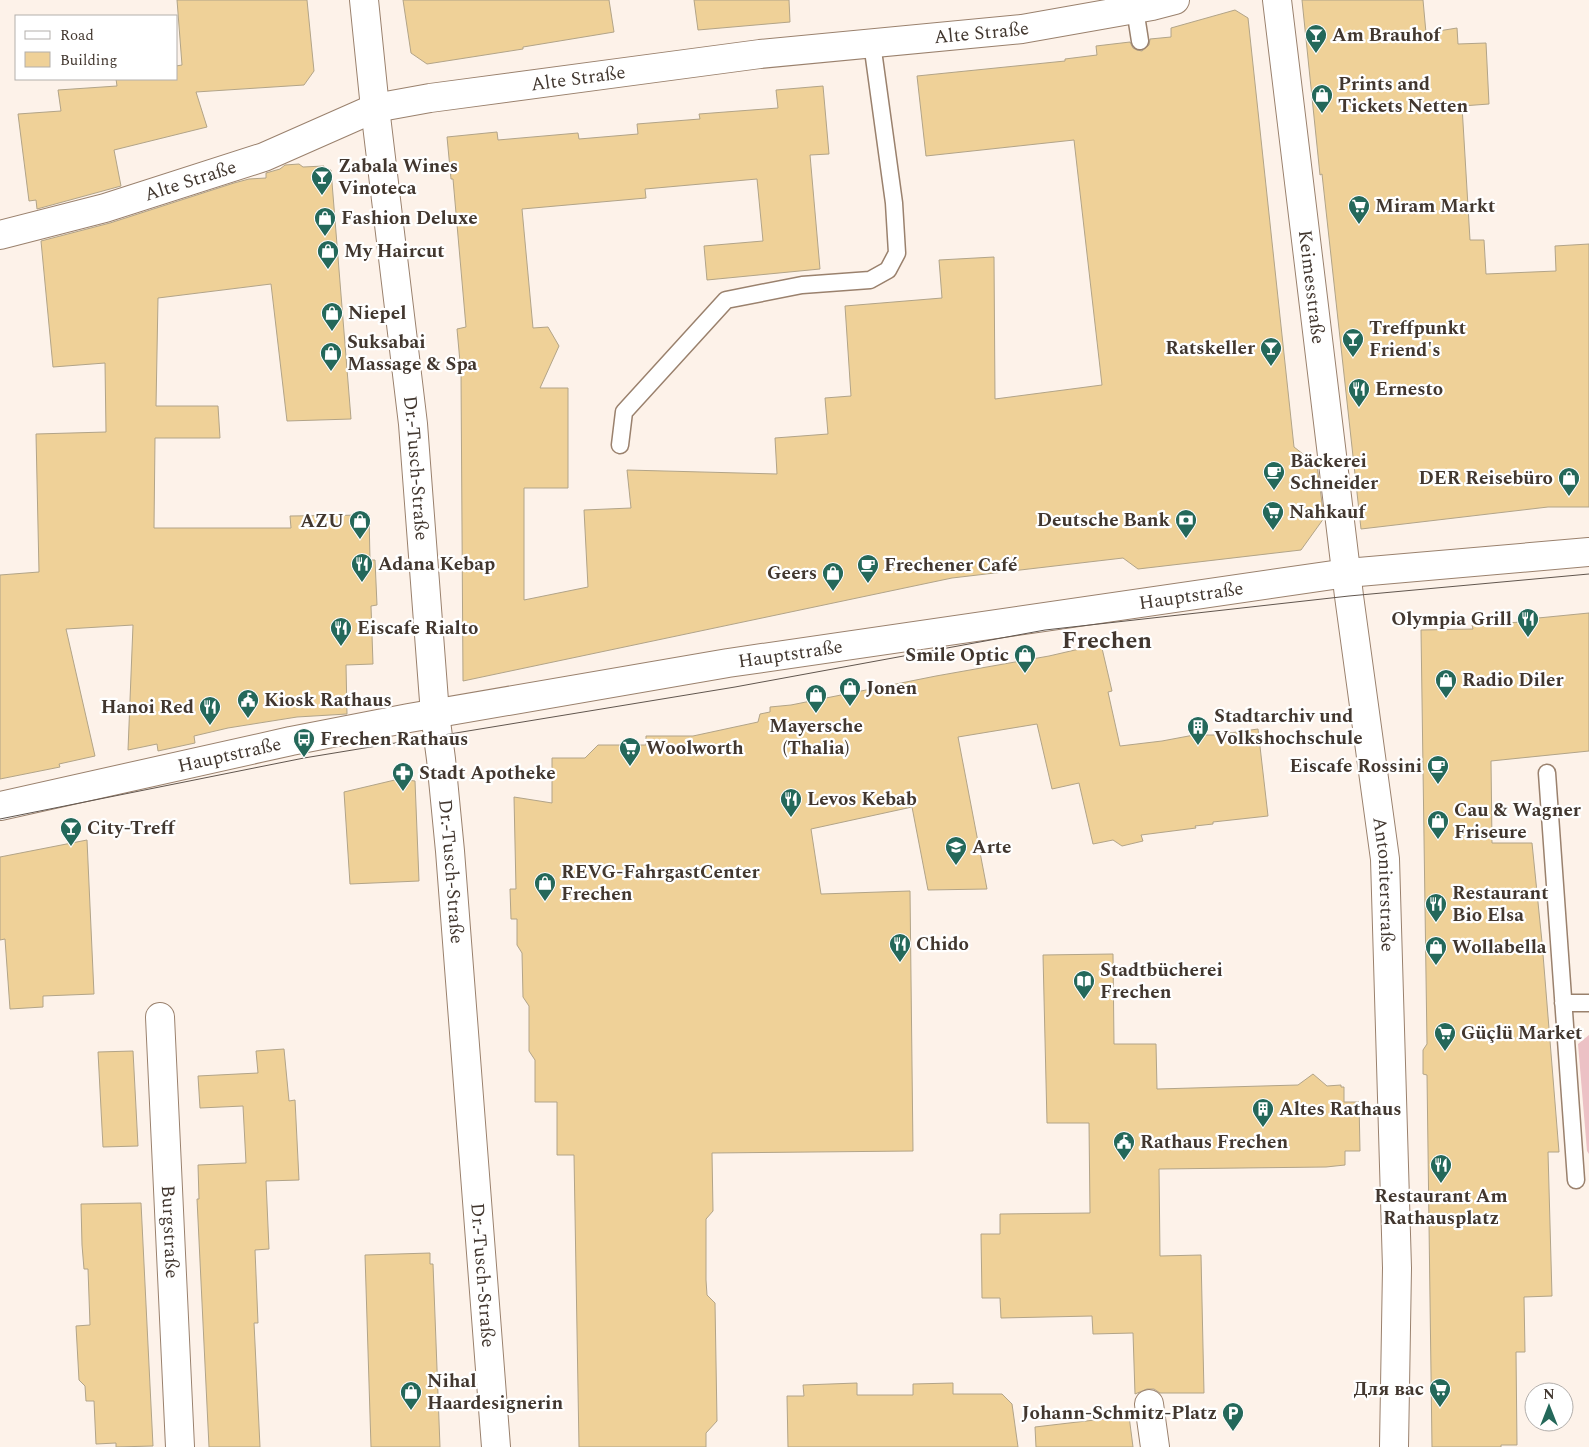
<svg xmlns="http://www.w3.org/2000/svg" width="1589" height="1447" font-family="Spectral,serif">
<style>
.green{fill:#ecc1c5}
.building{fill:#efd198;stroke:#b2a488}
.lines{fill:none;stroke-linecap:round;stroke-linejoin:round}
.lane-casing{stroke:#9a816d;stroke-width:19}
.street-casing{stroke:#9a816d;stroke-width:30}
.secondary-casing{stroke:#9a816d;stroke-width:30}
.lane{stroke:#fff;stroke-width:16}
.street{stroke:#fff;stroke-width:28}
.secondary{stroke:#fff;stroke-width:28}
.tram{stroke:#61564e;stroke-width:1}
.labels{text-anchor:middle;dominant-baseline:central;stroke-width:4.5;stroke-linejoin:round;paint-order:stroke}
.street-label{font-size:19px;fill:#42372f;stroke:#fff}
.poi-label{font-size:19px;font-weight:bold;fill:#42372f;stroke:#fff;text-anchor:start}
.district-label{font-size:24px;font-weight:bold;fill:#42372f;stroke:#fff}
</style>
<rect width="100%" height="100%" fill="#fdf2e9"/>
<!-- green -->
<path class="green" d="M1589 1035V1154L1587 1151 1578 1044Z"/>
<!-- building -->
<path class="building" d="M177 0H307L314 71 304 85 196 92 207 127 114 150 121 186 37 209 36 200 29 201 18 114 61 111 58 90 117 86 116 79H176V66L182 65Z
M403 0H609L614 32 523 47V49L427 64 411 53Z
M694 0H789L790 22 698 30Z
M1302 0H1423L1426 33 1457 28 1458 44 1486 43 1489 104 1462 106 1470 240H1484L1486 274 1556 271 1555 246 1589 244V507H1548L1361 529 1322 174 1320 175Z
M1235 10 1248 18 1294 447 1317 465 1324 518 1301 550 1138 569 1123 558 952 578 463 681 461 373 457 329 466 327 453 179H451L447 137 497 132 498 140 578 133 579 139 638 134 637 124 700 119 699 114 778 108 776 90 823 86 829 154 810 155 820 269 707 280 704 246 763 241 757 179 645 189 646 198 522 209 533 328 548 327 559 346 540 388H568V488H524V600L588 587 584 510 631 508 627 470 777 474 775 438 828 434 825 398 851 396 845 306 942 298 939 260 994 257 995 399 1102 385 1074 140 926 156 917 76 1065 61V59L1097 55 1096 46 1130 42 1133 48 1137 50 1142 51 1149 45 1150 39 1171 37V28Z
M299 164 303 167 324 166V171L331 170 351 419 287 421 271 284 158 298 156 406H218L220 438H155L154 528H291L290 516 369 515 370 560H375L377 605 371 606 373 664 346 665 347 714 297 717 228 728 194 736 195 743 158 751 157 744 128 750 133 625 66 629 95 756 59 764 60 767 0 779V575L39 572 36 434 106 432 105 363 53 367 41 241 110 223 234 183 249 179 266 178V173L280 169 285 165Z
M1589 613V751L1491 761 1492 843H1532L1542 942 1559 1152H1548L1552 1296 1524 1297 1525 1352H1516L1517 1445H1501V1447H1432L1427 1075 1423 1074V1050L1427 1044 1421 630 1473 629 1472 625 1539 621 1538 618Z
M1101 644 1112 691 1108 692 1120 746 1162 741 1194 735H1215L1258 729 1268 816 1213 822V824L1195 826 1196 828 1141 835 1143 841 1122 846 1113 840 1093 844 1079 783 1052 789 1037 724 958 737 987 889 928 890 912 807 811 829 821 894 910 891 913 1151 712 1153 713 1211 706 1219V1280L707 1295 715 1303 717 1421 706 1433V1447H579L574 1155H557V1102H535V1060L529 1051V1006L523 997 522 953 517 945V919H511L510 889H516L514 797 552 803V758H585L598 745H646V736H693L758 722 760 714 770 712V707L791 705 936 676 1049 656Z
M399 779 415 781 419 881 350 884 344 792Z
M87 840 94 994 43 996V1007L10 1009 5 939 0 940V857Z
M1113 954 1114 1044H1156L1157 1089 1298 1085 1313 1074 1327 1086 1341 1085V1087H1344V1102H1359L1360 1151H1345V1165L1326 1167 1159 1169 1160 1256 1201 1255 1204 1393H1160L1154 1389H1147L1135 1394 1133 1333 1093 1334 1092 1316 1001 1318 1000 1298H982L981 1234H1000V1214L1090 1213 1089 1123H1047L1043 955Z
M284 1049 289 1101 295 1100 299 1180 266 1181 269 1249 255 1250 258 1323H254L260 1447H209L197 1199H199L198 1165 246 1163 243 1106 200 1108 198 1076 258 1073 256 1051Z
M133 1051 138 1146 103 1147 98 1052Z
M141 1203 153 1446 116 1447V1443L96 1444 94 1401H86L85 1386 79 1380 76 1326 90 1325 88 1269H84L82 1245 81 1204Z
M430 1253V1264H433L440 1447H371L365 1255Z
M857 1383V1395H913V1384L953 1383V1394H1002L1012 1404 1018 1447H788L787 1396H804L803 1385Z
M1129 1416 1133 1447H1036L1035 1427Z"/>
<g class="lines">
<!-- lane casing -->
<g class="lane-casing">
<path id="lane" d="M1135 9 1140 41
M620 445 624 412 726 300 802 285 870 280 888 270 897 253 894 203 872 43
M1547 773 1576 1180
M1563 1003H1589"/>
</g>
<!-- street casing -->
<g class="street-casing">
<g id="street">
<path id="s1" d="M1277 0 1349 596 1385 859 1397 1268 1394 1447"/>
<path id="s2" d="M0 235 105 208 264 157 375 108 430 98 760 54 1022 29 1152 6 1175 0"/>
<path id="s3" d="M0 806 291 741 409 718 728 663 1347 573 1589 552"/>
<path id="s4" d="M160 1017 180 1447"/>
<path d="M1149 1404 1155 1447"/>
</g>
</g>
<!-- secondary casing -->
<g class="secondary-casing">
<g id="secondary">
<path id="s5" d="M364 0 375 108 413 424 435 714 441 759 450 851 496 1447"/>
</g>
</g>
<!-- lane -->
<use href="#lane" class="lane"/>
<!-- street -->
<use href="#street" class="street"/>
<!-- secondary -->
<use href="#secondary" class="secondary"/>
<!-- tram -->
<path class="tram" d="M0 819 304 758 735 687 1045 630 1349 596 1589 574"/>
</g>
<!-- icons -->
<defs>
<g id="bar-pin" transform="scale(1.125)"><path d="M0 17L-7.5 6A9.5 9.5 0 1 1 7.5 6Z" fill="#24685a" stroke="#fff"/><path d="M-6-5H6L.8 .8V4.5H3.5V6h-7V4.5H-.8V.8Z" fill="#fff"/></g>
<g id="shop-pin" transform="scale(1.125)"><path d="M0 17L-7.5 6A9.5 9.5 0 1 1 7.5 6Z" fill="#24685a" stroke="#fff"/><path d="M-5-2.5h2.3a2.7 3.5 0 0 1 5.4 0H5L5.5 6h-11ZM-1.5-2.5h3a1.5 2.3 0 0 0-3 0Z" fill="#fff"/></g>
<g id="supermarket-pin" transform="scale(1.125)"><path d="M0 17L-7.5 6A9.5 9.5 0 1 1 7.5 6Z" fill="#24685a" stroke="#fff"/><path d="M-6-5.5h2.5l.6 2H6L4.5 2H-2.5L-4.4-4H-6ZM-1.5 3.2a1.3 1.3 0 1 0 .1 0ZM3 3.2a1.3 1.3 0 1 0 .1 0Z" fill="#fff"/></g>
<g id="restaurant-pin" transform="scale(1.125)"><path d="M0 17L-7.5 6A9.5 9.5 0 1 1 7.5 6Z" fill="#24685a" stroke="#fff"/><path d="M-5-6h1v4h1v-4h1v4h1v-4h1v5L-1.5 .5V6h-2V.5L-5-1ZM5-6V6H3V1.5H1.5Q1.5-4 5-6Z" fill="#fff"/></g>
<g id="cafe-pin" transform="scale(1.125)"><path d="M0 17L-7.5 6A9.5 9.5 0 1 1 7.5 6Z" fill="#24685a" stroke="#fff"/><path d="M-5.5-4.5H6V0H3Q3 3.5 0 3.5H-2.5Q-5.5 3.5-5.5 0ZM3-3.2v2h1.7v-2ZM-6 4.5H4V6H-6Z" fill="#fff"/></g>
<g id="bank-pin" transform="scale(1.125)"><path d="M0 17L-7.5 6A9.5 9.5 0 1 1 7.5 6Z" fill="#24685a" stroke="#fff"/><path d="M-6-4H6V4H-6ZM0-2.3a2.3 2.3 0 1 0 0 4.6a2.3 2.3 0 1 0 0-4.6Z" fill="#fff"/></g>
<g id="civic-pin" transform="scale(1.125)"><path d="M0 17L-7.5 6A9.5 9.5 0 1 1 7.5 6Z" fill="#24685a" stroke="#fff"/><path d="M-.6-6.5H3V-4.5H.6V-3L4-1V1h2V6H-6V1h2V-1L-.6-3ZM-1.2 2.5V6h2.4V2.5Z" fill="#fff"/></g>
<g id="building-pin" transform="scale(1.125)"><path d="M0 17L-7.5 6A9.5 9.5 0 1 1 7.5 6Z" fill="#24685a" stroke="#fff"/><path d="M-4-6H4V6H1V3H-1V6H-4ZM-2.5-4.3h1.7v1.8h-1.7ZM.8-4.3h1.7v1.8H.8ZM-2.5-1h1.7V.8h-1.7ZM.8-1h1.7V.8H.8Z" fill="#fff"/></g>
<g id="bus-pin" transform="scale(1.125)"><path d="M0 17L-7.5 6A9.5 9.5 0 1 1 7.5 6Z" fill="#24685a" stroke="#fff"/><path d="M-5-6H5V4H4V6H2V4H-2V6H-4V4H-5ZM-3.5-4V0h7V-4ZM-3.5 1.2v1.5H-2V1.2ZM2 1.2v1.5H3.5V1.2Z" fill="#fff"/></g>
<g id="pharmacy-pin" transform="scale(1.125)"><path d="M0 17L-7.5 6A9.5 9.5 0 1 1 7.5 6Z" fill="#24685a" stroke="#fff"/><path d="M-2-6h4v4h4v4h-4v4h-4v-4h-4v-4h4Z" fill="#fff"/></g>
<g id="school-pin" transform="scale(1.125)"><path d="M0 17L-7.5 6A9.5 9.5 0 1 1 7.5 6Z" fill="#24685a" stroke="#fff"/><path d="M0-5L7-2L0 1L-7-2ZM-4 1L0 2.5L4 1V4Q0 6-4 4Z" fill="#fff"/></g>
<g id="library-pin" transform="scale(1.125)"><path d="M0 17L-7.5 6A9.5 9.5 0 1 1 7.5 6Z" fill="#24685a" stroke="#fff"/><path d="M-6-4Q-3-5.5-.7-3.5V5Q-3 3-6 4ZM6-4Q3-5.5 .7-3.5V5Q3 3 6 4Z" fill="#fff"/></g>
<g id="parking-pin" transform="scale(1.125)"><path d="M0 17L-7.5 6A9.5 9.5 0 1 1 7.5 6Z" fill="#24685a" stroke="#fff"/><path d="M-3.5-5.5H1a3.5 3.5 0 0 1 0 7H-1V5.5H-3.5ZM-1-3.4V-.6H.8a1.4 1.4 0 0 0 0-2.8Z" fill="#fff"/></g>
</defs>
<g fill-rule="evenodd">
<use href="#bar-pin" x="1316" y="35"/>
<use href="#shop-pin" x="1322" y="95"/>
<use href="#bar-pin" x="322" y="177"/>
<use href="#supermarket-pin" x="1359" y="206"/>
<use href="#shop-pin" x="325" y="218"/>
<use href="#shop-pin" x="328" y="251"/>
<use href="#shop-pin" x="332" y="313"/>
<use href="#bar-pin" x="1353" y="339"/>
<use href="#bar-pin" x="1271" y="348"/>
<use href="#shop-pin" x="331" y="353"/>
<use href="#restaurant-pin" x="1359" y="389"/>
<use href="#cafe-pin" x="1274" y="472"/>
<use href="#shop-pin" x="1569" y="478"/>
<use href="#supermarket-pin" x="1273" y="512"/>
<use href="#bank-pin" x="1186" y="520"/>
<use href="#shop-pin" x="360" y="521"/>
<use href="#restaurant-pin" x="362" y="564"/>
<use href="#cafe-pin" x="868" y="565"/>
<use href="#shop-pin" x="833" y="573"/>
<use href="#restaurant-pin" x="1528" y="619"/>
<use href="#restaurant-pin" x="341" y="628"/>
<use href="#shop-pin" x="1025" y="655"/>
<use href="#shop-pin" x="1446" y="680"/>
<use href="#shop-pin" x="850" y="688"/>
<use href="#shop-pin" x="816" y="695"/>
<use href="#civic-pin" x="248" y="700"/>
<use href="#restaurant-pin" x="210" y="707"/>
<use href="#building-pin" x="1198" y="727"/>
<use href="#bus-pin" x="304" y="739"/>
<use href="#supermarket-pin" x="630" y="748"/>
<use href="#cafe-pin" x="1438" y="766"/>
<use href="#pharmacy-pin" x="403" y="773"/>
<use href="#restaurant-pin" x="791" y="799"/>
<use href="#shop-pin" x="1438" y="821"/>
<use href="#bar-pin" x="71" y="828"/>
<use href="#school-pin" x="956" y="847"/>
<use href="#shop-pin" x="545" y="883"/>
<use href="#restaurant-pin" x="1436" y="904"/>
<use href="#restaurant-pin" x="900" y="944"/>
<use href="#shop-pin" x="1436" y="947"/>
<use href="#library-pin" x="1084" y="981"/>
<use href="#supermarket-pin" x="1445" y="1033"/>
<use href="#building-pin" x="1263" y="1109"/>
<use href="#civic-pin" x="1124" y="1142"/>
<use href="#restaurant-pin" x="1441" y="1165"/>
<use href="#supermarket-pin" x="1440" y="1389"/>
<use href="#shop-pin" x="411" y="1392"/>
<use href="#parking-pin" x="1233" y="1413"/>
</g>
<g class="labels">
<!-- street labels -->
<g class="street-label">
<text stroke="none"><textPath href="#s2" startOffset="1008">Alte Straße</textPath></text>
<text stroke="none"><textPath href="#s2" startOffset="602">Alte Straße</textPath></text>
<text stroke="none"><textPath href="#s2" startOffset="198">Alte Straße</textPath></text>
<text stroke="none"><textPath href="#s1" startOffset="289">Keimesstraße</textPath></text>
<text stroke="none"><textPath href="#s5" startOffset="471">Dr.-Tusch-Straße</textPath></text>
<text stroke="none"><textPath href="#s3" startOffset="1210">Hauptstraße</textPath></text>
<text stroke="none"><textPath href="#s3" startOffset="805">Hauptstraße</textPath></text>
<text stroke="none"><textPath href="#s3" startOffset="235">Hauptstraße</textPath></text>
<text stroke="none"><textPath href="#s5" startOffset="876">Dr.-Tusch-Straße</textPath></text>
<text stroke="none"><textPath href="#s1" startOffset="891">Antoniterstraße</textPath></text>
<text stroke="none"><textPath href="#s4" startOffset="215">Burgstraße</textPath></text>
<text stroke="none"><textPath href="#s5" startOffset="1281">Dr.-Tusch-Straße</textPath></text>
</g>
<!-- poi labels -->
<g class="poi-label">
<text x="1332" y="35">Am Brauhof</text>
<text x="1338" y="84">Prints and<tspan x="1338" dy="22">Tickets Netten</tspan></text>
<text x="338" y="166">Zabala Wines<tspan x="338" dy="22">Vinoteca</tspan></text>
<text x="1375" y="206">Miram Markt</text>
<text x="341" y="218">Fashion Deluxe</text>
<text x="344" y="251">My Haircut</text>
<text x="348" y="313">Niepel</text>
<text x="1369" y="328">Treffpunkt<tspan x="1369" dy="22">Friend's</tspan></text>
<text x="347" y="342">Suksabai<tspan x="347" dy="22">Massage &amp; Spa</tspan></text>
<text x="1255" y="348" text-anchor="end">Ratskeller</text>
<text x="1375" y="389">Ernesto</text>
<text x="1290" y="461">Bäckerei<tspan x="1290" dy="22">Schneider</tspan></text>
<text x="1553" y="478" text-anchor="end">DER Reisebüro</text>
<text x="1289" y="512">Nahkauf</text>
<text x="1170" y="520" text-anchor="end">Deutsche Bank</text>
<text x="344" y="521" text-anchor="end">AZU</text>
<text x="378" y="564">Adana Kebap</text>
<text x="884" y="565">Frechener Café</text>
<text x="817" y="573" text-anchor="end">Geers</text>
<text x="1512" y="619" text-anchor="end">Olympia Grill</text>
<text x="357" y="628">Eiscafe Rialto</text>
<text x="1009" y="655" text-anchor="end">Smile Optic</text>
<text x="1462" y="680">Radio Diler</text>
<text x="866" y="688">Jonen</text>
<text x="264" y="700">Kiosk Rathaus</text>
<text x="194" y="707" text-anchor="end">Hanoi Red</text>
<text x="1214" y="716">Stadtarchiv und<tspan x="1214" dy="22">Volkshochschule</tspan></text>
<text x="816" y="726" text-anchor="middle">Mayersche<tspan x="816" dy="22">(Thalia)</tspan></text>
<text x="320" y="739">Frechen Rathaus</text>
<text x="646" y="748">Woolworth</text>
<text x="1422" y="766" text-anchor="end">Eiscafe Rossini</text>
<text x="419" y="773">Stadt Apotheke</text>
<text x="807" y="799">Levos Kebab</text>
<text x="1454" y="810">Cau &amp; Wagner<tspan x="1454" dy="22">Friseure</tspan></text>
<text x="87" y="828">City-Treff</text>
<text x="972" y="847">Arte</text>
<text x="561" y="872">REVG-FahrgastCenter<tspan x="561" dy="22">Frechen</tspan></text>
<text x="1452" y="893">Restaurant<tspan x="1452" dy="22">Bio Elsa</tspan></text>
<text x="916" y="944">Chido</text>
<text x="1452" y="947">Wollabella</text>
<text x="1100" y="970">Stadtbücherei<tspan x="1100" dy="22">Frechen</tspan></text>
<text x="1461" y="1033">Güçlü Market</text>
<text x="1279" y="1109">Altes Rathaus</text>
<text x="1140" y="1142">Rathaus Frechen</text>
<text x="1441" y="1196" text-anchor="middle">Restaurant Am<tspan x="1441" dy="22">Rathausplatz</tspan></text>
<text x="427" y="1381">Nihal<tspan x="427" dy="22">Haardesignerin</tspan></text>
<text x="1424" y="1389" text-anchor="end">Для вас</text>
<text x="1217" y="1413" text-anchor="end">Johann-Schmitz-Platz</text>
</g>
<!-- district labels -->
<g class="district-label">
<text x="1107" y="641">Frechen</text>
</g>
</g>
<!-- legend -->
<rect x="15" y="15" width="162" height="65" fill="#ffffff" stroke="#b3afac"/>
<rect x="25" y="31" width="25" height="8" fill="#ffffff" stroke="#b3afac"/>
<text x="60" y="40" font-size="15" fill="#42372f">Road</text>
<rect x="25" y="52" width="25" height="15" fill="#efd198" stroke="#b3afac"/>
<text x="60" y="65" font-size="15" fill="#42372f">Building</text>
<!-- north arrow -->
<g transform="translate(1549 1407)"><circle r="24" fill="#ffffff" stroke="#b3afac"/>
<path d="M0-4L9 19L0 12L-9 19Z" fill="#24685a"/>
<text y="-8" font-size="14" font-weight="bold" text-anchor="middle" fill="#42372f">N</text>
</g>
</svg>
